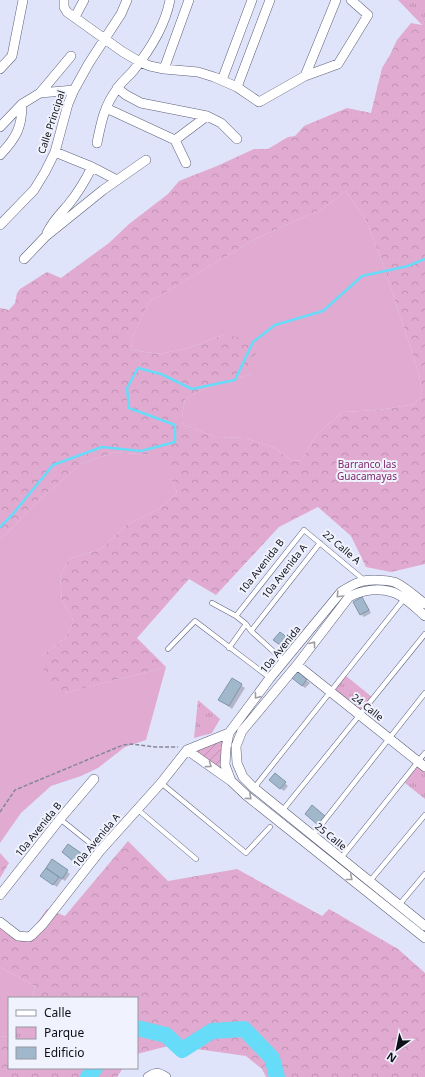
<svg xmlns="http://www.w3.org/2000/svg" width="425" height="1077" font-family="'Noto Sans',sans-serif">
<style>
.grass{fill:#e1aad0}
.forest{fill:url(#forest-crowns);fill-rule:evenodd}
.park{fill:url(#park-tufts)}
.garden{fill:url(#garden-furrows)}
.shadow{fill:#0003}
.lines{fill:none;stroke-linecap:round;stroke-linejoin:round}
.stream{stroke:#67dcf9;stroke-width:2.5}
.river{stroke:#67dcf9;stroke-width:16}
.building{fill:#a1b7cc;stroke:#7f95a9}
.lane-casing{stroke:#5d6179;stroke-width:5.5}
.street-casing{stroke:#5d6179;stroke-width:10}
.path{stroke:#858898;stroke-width:1.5;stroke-dasharray:4 2;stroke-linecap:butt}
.lane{stroke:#fff;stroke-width:4.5}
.street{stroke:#fff;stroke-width:9}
.oneway{stroke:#9f9fa3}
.labels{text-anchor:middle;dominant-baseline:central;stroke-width:4;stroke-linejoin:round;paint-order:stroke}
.street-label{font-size:10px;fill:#0e1019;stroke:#f0f2fd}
.park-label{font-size:10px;fill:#7f286b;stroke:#f0f2fd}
</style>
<defs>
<pattern id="forest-crowns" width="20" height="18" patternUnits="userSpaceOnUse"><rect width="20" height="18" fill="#e1aad0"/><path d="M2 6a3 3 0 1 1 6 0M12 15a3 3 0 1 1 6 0" fill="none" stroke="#c091b2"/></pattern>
<pattern id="park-tufts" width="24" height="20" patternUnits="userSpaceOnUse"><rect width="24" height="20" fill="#e1aad0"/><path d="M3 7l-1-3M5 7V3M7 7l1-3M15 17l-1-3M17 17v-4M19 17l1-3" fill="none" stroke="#c091b2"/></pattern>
<pattern id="garden-furrows" width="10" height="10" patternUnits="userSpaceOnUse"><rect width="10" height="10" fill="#e1aad0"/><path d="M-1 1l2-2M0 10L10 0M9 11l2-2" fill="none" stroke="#c091b2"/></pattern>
</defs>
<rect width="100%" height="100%" fill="#e0e4fa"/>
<!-- grass -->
<path class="grass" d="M346 191 366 220 384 267 419 374 422 394 415 404 379 410 343 412 317 434 301 461 291 460 275 448 246 438 215 437 184 425 182 418 185 399 206 388 251 374 223 335 188 348 160 354 132 350 131 340 149 302 257 238 322 209Z
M115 452 149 455 168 470 177 492 159 509 126 525 101 549 69 559 60 577 62 600 74 621 65 638 41 656 65 693 166 667 146 740 125 747 98 768 81 776 51 786 21 813 0 843V539L9 531 41 498 81 464Z
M0 967 35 986 32 998H9V1036L0 1037Z"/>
<!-- forest -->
<path class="forest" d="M425 20V564L391 572 366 567 351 536 318 507 279 527 216 595 189 579 137 638 166 667 65 693 47 683 41 656 65 638 74 621 62 600 60 577 69 559 101 549 126 525 159 509 177 492 168 471 149 455 115 452 81 464 41 498 9 531 0 539V308L9 310 15 303 17 293 20 289 47 272 61 278 109 243 129 224 168 194 179 181 217 166 254 149H268L288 137 295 136 304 126 347 108 371 113 382 68 390 55 397 40 411 23 422 25ZM346 191 366 220 384 267 419 374 422 394 415 404 379 410 343 412 317 434 301 461 291 460 275 448 246 438 215 437 184 425 182 418 185 399 206 388 251 374 257 349 252 339 223 335 188 348 160 354 132 350 131 340 149 302 257 238 322 209Z
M128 841 168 881 237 869 322 916 329 909 398 949 425 973V1077H266L262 1069 246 1056 190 1048 168 1046 137 1054V998H32L35 986 0 967V920L27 937 47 909 65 916Z
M0 853 9 863 0 878Z
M9 1036V1068H123L117 1077H0V1037Z"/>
<!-- park -->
<path class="park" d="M398 0H425V20L422 25Z
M345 675 372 697 359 715 332 695Z
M198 700 220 719 212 733 194 738Z
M417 766 425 772V799L405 783Z"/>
<!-- garden -->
<path class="garden" d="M225 739 224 772 193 750Z"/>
<!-- shadow -->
<path class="shadow" d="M362 599 365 602 371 613 364 617 361 614Z
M298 673 310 683 305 688 296 681Z
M232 679 245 688 232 709 220 700Z
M273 783H285L288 786 284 791Z
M80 854 83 857 78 864 66 855Z
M53 861 70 874 65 881 62 879 57 887 42 876Z"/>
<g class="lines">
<!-- stream -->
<path class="stream" d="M0 527 12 515 53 465 102 447 141 451 175 442V425L129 408 127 388 138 368 161 374 192 389 235 380 253 342 275 325 323 311 362 276 408 266 425 259"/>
<!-- river -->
<path class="river" d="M137 1028 166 1035 182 1050 212 1031 244 1029 272 1058 277 1077
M88 1077 95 1068"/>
</g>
<!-- building -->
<path class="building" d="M362 597 369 610 360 615 353 602Z
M280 632 293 642 287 650 273 640Z
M297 671 307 679 302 686 292 678Z
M232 678 242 684 229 706 218 700Z
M275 773 286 782 280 789 269 780Z
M312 805 325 816 318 825 305 814Z
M68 844 81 853 74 862 62 852Z
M52 859 68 870 62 879 46 868Z
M46 868 59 877 53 885 40 876Z"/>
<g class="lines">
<!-- lane casing -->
<g class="lane-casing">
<path id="lane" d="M212 603 236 616 246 624 251 631 284 661
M236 616 304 530 364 580
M251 631 320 543
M229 648 246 624
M168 649 195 621 270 678
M161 783 166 787 246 853 270 827
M254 788 404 599
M137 809 196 859
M282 811 425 634
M60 819 100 851
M313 835 425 693
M341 858 425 753
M370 881 425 815
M399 905 425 874"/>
</g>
<!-- street casing -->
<g class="street-casing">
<path id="street" d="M64 0V7L67 12 123 52 140 62 150 66 164 69 198 72 214 77 237 87 259 102 261 101 305 76 338 64 368 15 351 0
M75 17 84 0
M0 69 12 56 23 0
M164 69 189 0
M305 76 336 0
M222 80 252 0
M237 87 270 0
M117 88 126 95 141 103 207 116 221 123 237 139
M40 93 74 90
M106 108 175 140 186 163
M0 127 22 104 40 93 71 56
M175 140 207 116
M97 143C101 123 104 106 117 89 121 82 128 77 133 71 150 50 165 26 170 0
M55 152 92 167 117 180
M0 155C16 138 22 128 22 104
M0 225 34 190 45 172 55 152 68 104 74 90 89 63 121 14 127 0
M47 233C52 222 60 214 68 205 78 193 85 181 92 167
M24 259 46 236 103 190 146 160
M425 604C417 598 403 585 394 582 386 580 368 579 360 582 353 584 347 588 341 592L270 678 229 733 226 748 225 765 231 781 247 796 425 938
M425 616C416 608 406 598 395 593 380 587 362 590 349 597L297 665 242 731 236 746 237 763 243 777 254 788 425 926
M297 665 425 767
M187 750 231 781
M187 750 229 733
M0 895 60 819 94 779
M0 922 18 936 29 937 32 935 43 924 100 851 161 783 187 750
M148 1077C156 1072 158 1072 166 1077"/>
</g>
<!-- path -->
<path class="path" d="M0 812 15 790 123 745 132 744 155 747H178"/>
<!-- lane -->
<use href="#lane" class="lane"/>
<!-- street -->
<use href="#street" class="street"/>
</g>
<!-- one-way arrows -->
<defs><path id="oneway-chevron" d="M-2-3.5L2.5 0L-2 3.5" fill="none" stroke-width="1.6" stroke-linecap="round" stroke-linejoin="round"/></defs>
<g class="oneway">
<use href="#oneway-chevron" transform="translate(339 595) rotate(134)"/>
<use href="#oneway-chevron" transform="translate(313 644) rotate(-52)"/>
<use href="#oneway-chevron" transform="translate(257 696) rotate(127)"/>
<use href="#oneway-chevron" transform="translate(209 765) rotate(36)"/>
<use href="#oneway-chevron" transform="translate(249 797) rotate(40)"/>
<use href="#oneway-chevron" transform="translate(350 878) rotate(39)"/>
</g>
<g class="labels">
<!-- street labels -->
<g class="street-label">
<text transform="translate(51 122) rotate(-72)">Calle Principal</text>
<text transform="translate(342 547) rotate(40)">22 Calle A</text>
<text transform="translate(261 566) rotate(-52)">10a Avenida B</text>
<text transform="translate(284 571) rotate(-52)">10a Avenida A</text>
<text transform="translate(280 649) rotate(-51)">10a Avenida</text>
<text transform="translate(368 707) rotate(38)">24 Calle</text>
<text transform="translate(38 829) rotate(-51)">10a Avenida B</text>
<text transform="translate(331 836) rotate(39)">25 Calle</text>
<text transform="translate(96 840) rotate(-50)">10a Avenida A</text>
</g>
<!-- park labels -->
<g class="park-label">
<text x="367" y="464">Barranco las<tspan x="367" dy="12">Guacamayas</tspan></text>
</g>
</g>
<!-- legend -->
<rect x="8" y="997" width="130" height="72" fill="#f0f2fd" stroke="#9698a2"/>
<rect x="16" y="1010" width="20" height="6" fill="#ffffff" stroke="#9698a2"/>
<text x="44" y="1017" font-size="12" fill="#0e1019">Calle</text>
<rect x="16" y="1027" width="20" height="12" fill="url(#park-tufts)" stroke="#9698a2"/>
<text x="44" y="1037" font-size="12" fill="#0e1019">Parque</text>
<rect x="16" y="1047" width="20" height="12" fill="#a1b7cc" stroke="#9698a2"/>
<text x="44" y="1057" font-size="12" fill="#0e1019">Edificio</text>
<!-- north arrow -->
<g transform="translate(397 1049) rotate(213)" stroke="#f0f2fd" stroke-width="3" paint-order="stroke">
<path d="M0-3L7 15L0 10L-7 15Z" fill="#0e1019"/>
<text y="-6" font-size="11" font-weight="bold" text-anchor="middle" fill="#0e1019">N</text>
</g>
</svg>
